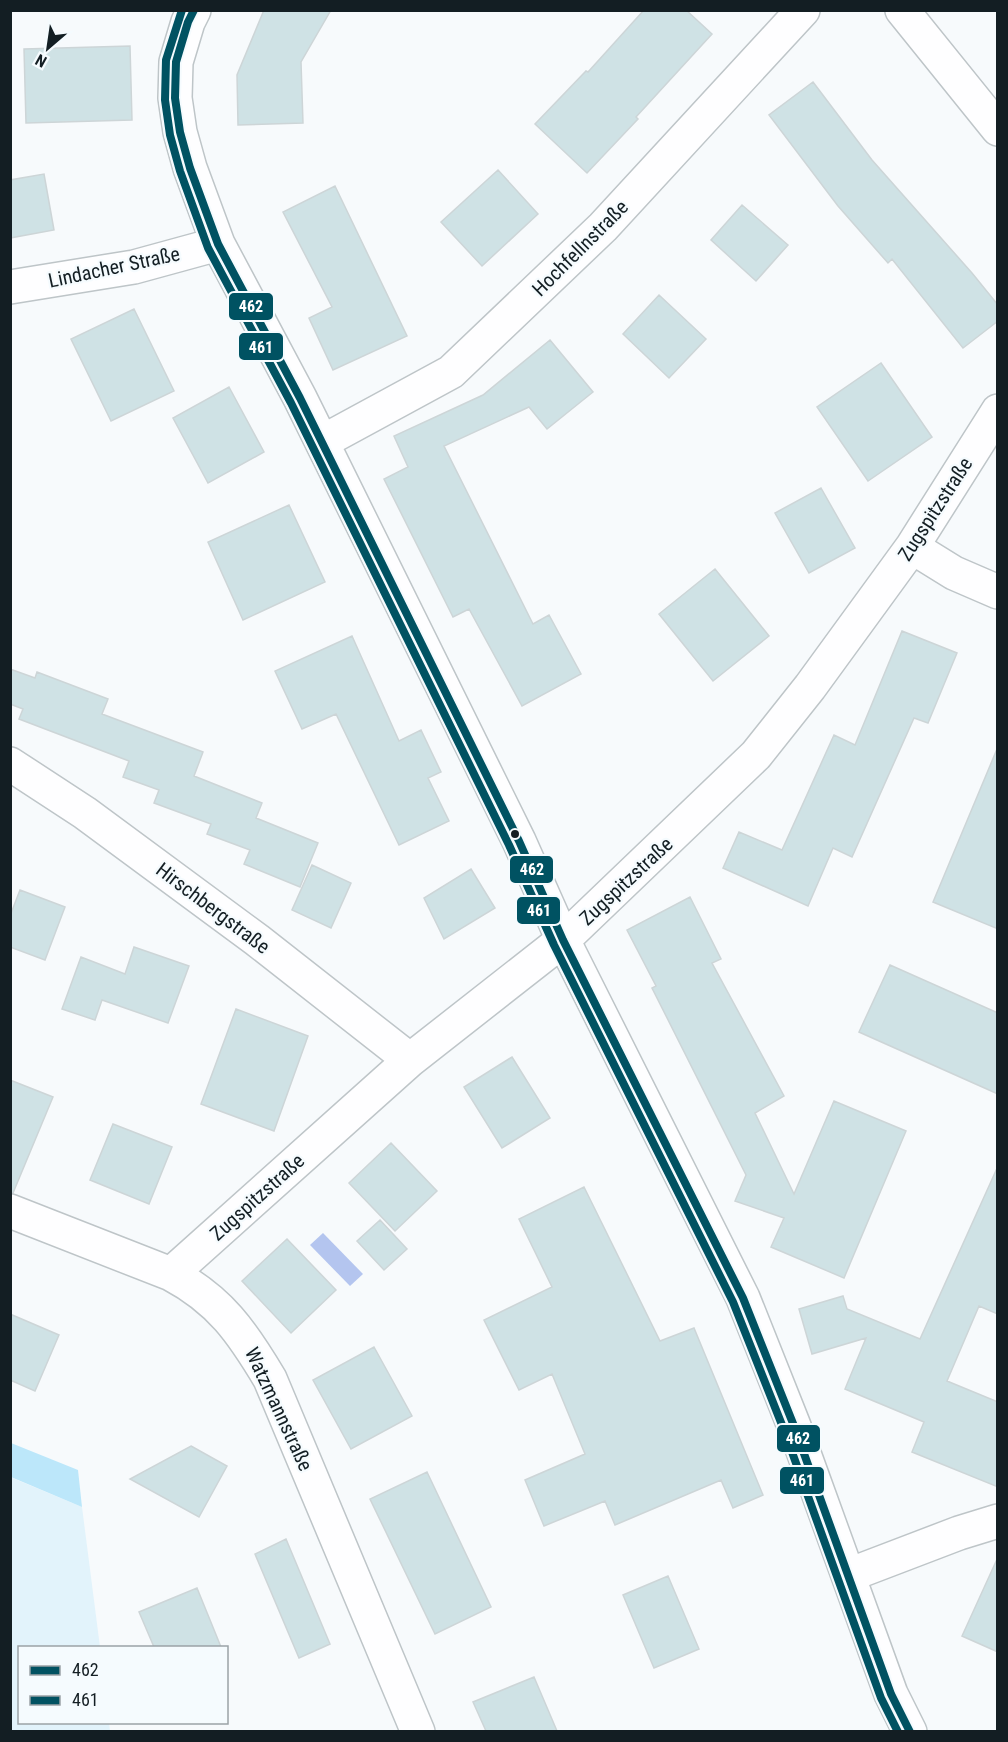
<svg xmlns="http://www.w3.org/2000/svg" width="1008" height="1742" font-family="'Roboto Condensed',sans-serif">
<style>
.green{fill:#e2f3fb}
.forest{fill:#bce7fa}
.water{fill:#b4c5ef}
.building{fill:#cfe2e5;stroke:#cdd5d7;stroke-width:1.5}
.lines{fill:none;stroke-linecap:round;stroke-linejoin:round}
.minor-casing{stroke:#bec5c8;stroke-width:36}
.minor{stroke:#fefeff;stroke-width:33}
.bus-1-casing{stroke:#f5fbfe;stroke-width:12}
.bus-2-casing{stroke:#f5fbfe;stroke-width:12}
.bus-1{stroke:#005262;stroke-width:8}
.bus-2{stroke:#005262;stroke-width:8}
.bus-dot{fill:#131e23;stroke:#f5fbfe;stroke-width:2}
.labels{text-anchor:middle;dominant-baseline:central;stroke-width:4.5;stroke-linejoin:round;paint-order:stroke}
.street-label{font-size:20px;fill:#131e23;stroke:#f5fbfe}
.line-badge{stroke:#f5fbfe;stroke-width:2}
.badge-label{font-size:16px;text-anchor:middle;font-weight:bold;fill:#fff}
</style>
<rect width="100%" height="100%" fill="#f7fafc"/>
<!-- green -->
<path class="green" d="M10 1477 82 1507 100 1647 20 1648V1722L109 1723 110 1731H11Z"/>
<!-- forest -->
<path class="forest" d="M11 1443 78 1470 82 1507 11 1477Z"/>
<!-- water -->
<path class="water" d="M323 1233 363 1274 350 1286 310 1245Z"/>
<!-- building -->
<path class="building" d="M264 10H331L301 62 303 123 238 125 237 75Z
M644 10H686L712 34 636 117 638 119 587 173 535 124 586 71 588 72Z
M130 46 132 120 26 123 24 49Z
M813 82 872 160 972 273 998 305V321L963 348 892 259 888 263 838 206 769 115Z
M498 170 538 214 482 266 441 222Z
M44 174 54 230 10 238V180Z
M335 186 407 336 333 370 309 318 332 307 283 212Z
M742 205 788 245 756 281 711 240Z
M659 295 706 339 669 378 623 334Z
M134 309 174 391 111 421 71 339Z
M550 340 593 392 547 429 529 407 444 446 533 624 549 615 581 674 522 706 469 609 453 617 384 479 408 467 394 436 483 395Z
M881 363 932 437 868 481 817 407Z
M229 387 264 452 208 483 173 418Z
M821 488 855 548 809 573 775 513Z
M289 505 325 582 243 620 208 542Z
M715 569 769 636 713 681 659 614Z
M902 631 957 653 928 723 914 718 852 857 833 848 808 906 723 868 739 832 782 850 834 735 855 745Z
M352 636 399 741 421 730 441 772 428 778 449 821 399 845 336 714 302 729 275 671Z
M10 669 35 678 37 672 108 699 102 714 203 752 194 776 262 803 256 818 318 843 300 887 244 864 250 850 207 834 211 824 154 803 159 790 123 777 129 761 19 719 23 709 10 704Z
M997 749H998V929L933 902Z
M312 865 351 883 331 928 292 910Z
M471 869 495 908 444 939 424 898Z
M20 890 65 907 45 960 10 947V916Z
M690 897 721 959 712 963 784 1096 755 1113 794 1194 834 1101 906 1131 844 1278 771 1247 784 1218 735 1201 746 1175 652 988 656 986 627 930Z
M134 947 189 966 168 1023 102 1000 95 1020 62 1009 81 957 125 974Z
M890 965 998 1013V1094L859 1032Z
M236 1009 308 1036 274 1131 201 1104Z
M512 1057 550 1118 502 1148 464 1087Z
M10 1080 53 1097 13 1193H10Z
M113 1124 172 1147 149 1204 90 1180Z
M391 1143 437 1191 395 1231 349 1183Z
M998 1166V1314L979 1306 947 1381 998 1402V1487L912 1452 924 1422 845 1389 866 1338 812 1354 799 1309 843 1296 847 1309 920 1339Z
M584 1187 660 1341 694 1328 763 1495 733 1508 721 1480 615 1525 605 1501 544 1526 525 1480 585 1454 552 1374 519 1390 484 1320 552 1287 519 1219Z
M380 1220 407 1249 384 1270 357 1241Z
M287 1239 336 1290 291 1333 242 1281Z
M10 1314 59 1335 35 1391 10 1380Z
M374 1347 412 1416 351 1449 313 1380Z
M191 1446 227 1466 199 1517 130 1479Z
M427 1472 491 1607 435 1634 370 1499Z
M286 1539 330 1644 299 1658 255 1554Z
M998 1557V1652L962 1636Z
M668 1576 699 1649 654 1668 623 1595Z
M197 1588 221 1647H154L139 1612Z
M534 1677 557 1731H486L473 1702Z"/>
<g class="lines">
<!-- minor casing -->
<g class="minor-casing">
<path id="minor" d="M194 10 188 22 176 62 175 98 180 132 190 168 218 244 300 398 519 841 563 940 743 1298 794 1426 891 1694 910 1732
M902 10 998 129
M10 287 134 267 218 244
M322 442 451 372 603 227 803 10
M912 547 954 573 998 592
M10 764 85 813 257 940 410 1060
M10 1211 171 1274C220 1300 242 1332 270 1379L418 1732
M171 1274 410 1060 563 940 756 755 810 687 912 547 998 411
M849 1575 959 1533 998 1521"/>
</g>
<!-- minor -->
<use href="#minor" class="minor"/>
<!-- bus-1 casing -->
<g class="bus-1-casing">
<path id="bus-1" d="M194 10 188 22 176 62 175 98 180 132 190 168 218 244 300 398 519 841 563 940 743 1298 794 1426 891 1694 910 1732"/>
</g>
<!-- bus-2 casing -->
<g class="bus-2-casing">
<path id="bus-2" d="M182 10 166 60 165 100 170 135 180 171 208 248 291 403 509 845 554 945 733 1302 784 1430 881 1698 898 1732"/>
</g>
<!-- bus-1 -->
<use href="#bus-1" class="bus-1"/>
<!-- bus-2 -->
<use href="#bus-2" class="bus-2"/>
</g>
<!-- markers -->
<circle class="bus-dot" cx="515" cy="834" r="5"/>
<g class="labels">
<!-- street labels -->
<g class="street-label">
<text transform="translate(580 248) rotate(-45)">Hochfellnstraße</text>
<text transform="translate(114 267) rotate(-12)">Lindacher Straße</text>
<text transform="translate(935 509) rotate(-57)">Zugspitzstraße</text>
<text transform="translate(626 881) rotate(-43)">Zugspitzstraße</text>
<text transform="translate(213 908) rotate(37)">Hirschbergstraße</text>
<text transform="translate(257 1197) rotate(-42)">Zugspitzstraße</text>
<text transform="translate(279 1409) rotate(65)">Watzmannstraße</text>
</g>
</g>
<g class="line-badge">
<rect x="228" y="292" width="46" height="29" rx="6" fill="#005262"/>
<rect x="238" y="332" width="46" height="29" rx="6" fill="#005262"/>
<rect x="509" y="855" width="45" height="29" rx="6" fill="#005262"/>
<rect x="516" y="896" width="45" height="29" rx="6" fill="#005262"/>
<rect x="776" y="1424" width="45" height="29" rx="6" fill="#005262"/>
<rect x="779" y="1466" width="46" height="29" rx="6" fill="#005262"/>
</g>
<g class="badge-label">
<text x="251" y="312">462</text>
<text x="261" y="353">461</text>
<text x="532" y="875">462</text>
<text x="539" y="916">461</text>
<text x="798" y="1444">462</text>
<text x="802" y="1486">461</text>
</g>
<!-- border -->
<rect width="1008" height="1742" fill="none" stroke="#131e23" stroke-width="24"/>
<!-- legend -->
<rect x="18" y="1646" width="210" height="78" fill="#f5fbfe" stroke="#9ba3a6" stroke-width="1.5"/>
<rect x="30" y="1666" width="30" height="9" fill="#005262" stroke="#9ba3a6" stroke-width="1.5"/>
<text x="72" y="1676" font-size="18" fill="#131e23">462</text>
<rect x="30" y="1696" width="30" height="9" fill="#005262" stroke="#9ba3a6" stroke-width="1.5"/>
<text x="72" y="1706" font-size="18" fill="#131e23">461</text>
<!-- north arrow -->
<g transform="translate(48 48) rotate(209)" stroke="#f5fbfe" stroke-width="4.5" paint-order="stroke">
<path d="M0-4.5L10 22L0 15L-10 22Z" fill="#131e23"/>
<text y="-9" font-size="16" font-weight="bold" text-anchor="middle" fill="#131e23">N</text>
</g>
</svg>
